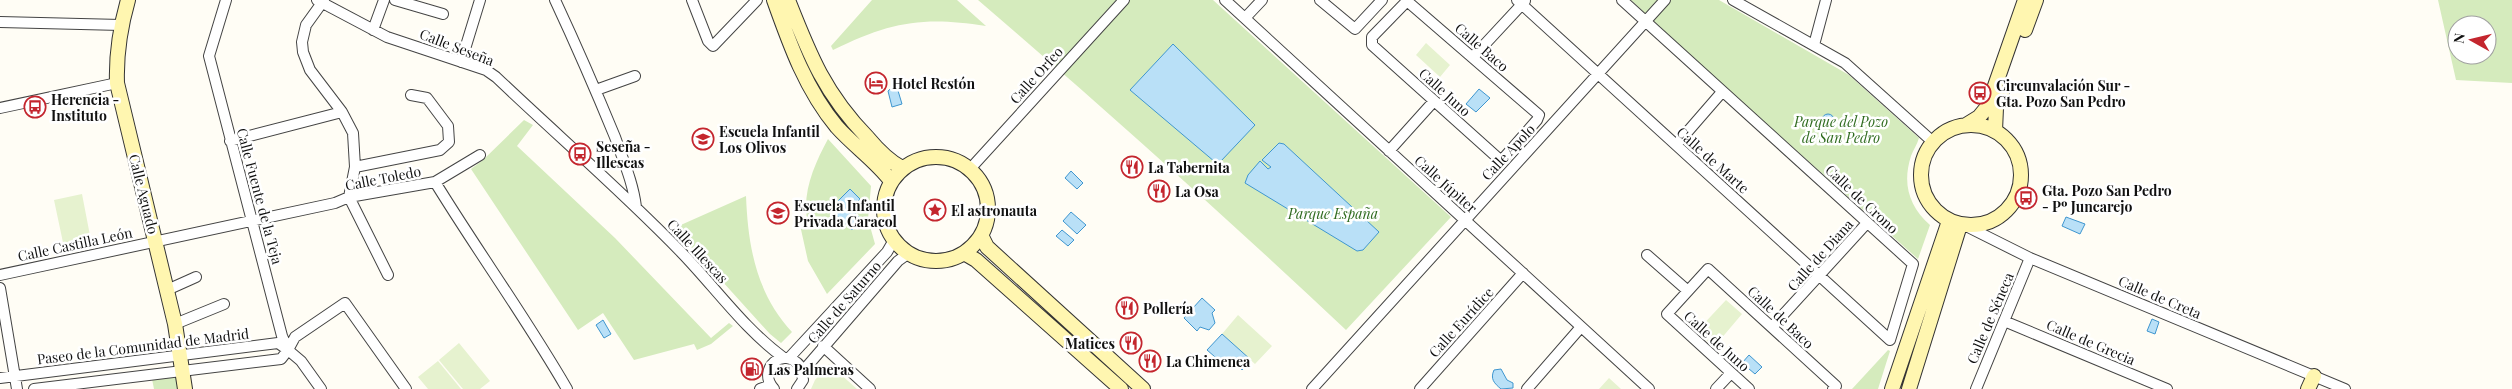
<svg xmlns="http://www.w3.org/2000/svg" width="2512" height="389" font-family="'Playfair Display',serif">
<style>
.green{fill:#d5ebbd;fill-rule:evenodd}
.pitch{fill:#e6f2cf}
.water{fill:#b9e0f7;stroke:#3f96cf}
.lines{fill:none;stroke-linecap:round;stroke-linejoin:round}
.street-casing{stroke:#444;stroke-width:12}
.secondary-casing{stroke:#333;stroke-width:16}
.street{stroke:#fff;stroke-width:10}
.secondary{stroke:#fff6b0;stroke-width:14}
.labels{text-anchor:middle;dominant-baseline:central;stroke-width:5;stroke-linejoin:round;paint-order:stroke}
.street-label{font-size:14px;fill:#111;stroke:#fff}
.poi-label{font-size:14px;font-weight:bold;fill:#111;stroke:#fff;text-anchor:start}
.park-label{font-size:14px;font-style:italic;fill:#2f6b1f;stroke:#fff}
</style>
<rect width="100%" height="100%" fill="#fffdf5"/>
<!-- green -->
<path class="green" d="M872 0H957L986 26C923 16 890 22 833 50L831 46Z
M978 0H1213L1451 217 1346 330C1226 217 1103 107 978 0Z
M1631 0H1719L1849 75 1919 138C1917 145 1913 150 1911 156 1902 184 1909 206 1930 225L1918 259 1699 64Z
M2438 0H2512V83L2456 80ZM2457 25H2487V55H2457Z
M524 120 533 125 517 146 615 238 711 338 729 323 733 326 711 344 697 350 694 344 634 360 603 313 578 330 471 169 483 160Z
M828 139 871 186 868 219 875 244 827 294 808 261 800 225 808 224C801 194 814 165 828 139Z
M746 196C748 246 756 293 792 332L781 343 770 334 674 228Z
M1888 350 1890 351 1878 389H1852Z
M179 376V389H154L152 379Z"/>
<!-- pitch -->
<path class="pitch" d="M1426 43 1450 65 1440 77 1416 55Z
M82 194 92 246 65 252 54 200Z
M1726 300 1742 314 1714 347 1697 331Z
M1238 315 1272 346 1255 364 1222 334Z
M459 343 490 381 480 389H463L439 360Z
M438 361 461 389H428L418 377Z
M829 364 857 389H811L815 380Z
M1609 378 1621 389H1599Z"/>
<!-- water -->
<path class="water" d="M1173 44 1255 125 1221 161 1215 162 1130 90Z
M896 84 902 104 892 107 888 91Z
M1479 89 1490 98 1476 112 1466 104Z
M1822 120a6 6 0 1 1 12 0a6 6 0 1 1-12 0Z
M1279 143 1284 144 1379 232 1363 250 1357 251 1245 183 1248 175 1260 161 1268 169 1271 167 1262 160Z
M1071 171 1083 183 1077 189 1065 178Z
M850 189 860 199 851 209 862 220 852 230 830 209Z
M1071 212 1086 225 1077 234 1063 221Z
M2066 217 2085 224 2080 234 2062 226Z
M1062 230 1074 240 1068 246 1056 236Z
M1202 298 1215 310 1212 313 1215 323 1209 330 1200 327 1197 331 1184 318Z
M2152 319 2159 322 2155 334 2147 331Z
M603 320 611 334 604 338 596 325Z
M1222 334 1251 360 1242 370 1235 363 1229 369 1207 350Z
M1749 355 1762 367 1755 374 1742 363Z
M1501 369 1507 380 1513 383V388L1501 389C1494 383 1490 379 1494 370Z"/>
<g class="lines">
<!-- street casing -->
<g class="street-casing">
<path id="street" d="M226 0 209 56 282 336 288 350 301 361 321 389
M317 0 387 37 486 70 496 77C558 136 622 191 681 252 715 287 744 329 784 358
M324 0 306 25 302 42 303 52 310 70 342 112 353 133 355 167 349 197 388 275
M395 0 443 14
M555 0C576 45 596 91 615 137 623 160 633 182 636 207
M692 0 708 41 713 46 757 0
M1225 0 1649 389
M1320 0 1355 29 1382 0
M1517 0 1890 340 1913 264 1622 0
M1733 0 1845 63 1933 142
M1407 1 1539 115 1537 120 1502 160 1499 159 1372 45V37Z
M1245 18 1262 0
M0 22 121 25
M373 30 384 0
M1814 45 1826 0
M1473 57 1525 1
M461 62 480 0
M596 90 635 76
M0 108 117 83
M230 141 342 112
M1676 145 1722 92
M1389 151 1434 101
M355 167 440 150 449 142 448 126 427 98 411 95
M970 169 1124 0
M435 182C478 252 526 318 567 389
M1966 226 2030 258 2345 389
M1647 255 1688 291
M0 275 335 203 349 197 435 182 480 155
M0 288 17 389
M167 290 196 277
M2004 321 2167 389
M175 324 224 304
M1772 327 1867 223
M823 346 870 389
M288 350 295 337 345 303 406 389
M789 358 887 252 894 240
M803 371 898 261 909 253
M0 378 278 343 288 350 281 359 34 389
M760 389 771 385
M774 389C756 370 783 344 801 367L803 380 797 389
M1312 389 1665 0
M1420 389 1523 273
M1527 389 1581 327
M1716 389 1731 373
M1749 389 1667 314 1708 269 1836 386 1833 389
M1976 389 2030 258"/>
</g>
<!-- secondary casing -->
<g class="secondary-casing">
<path id="secondary" d="M128 0C120 28 116 54 117 83L175 324 185 389
M774 0C790 45 806 90 837 127 854 146 876 161 891 181
M788 0C810 56 825 94 868 138 878 150 889 161 902 168
M2025 30 2036 0
M1921 175a50 50 0 1 1 100 0a50 50 0 1 1-100 0Z
M1966 125 1979 117 1988 106 2025 0
M1995 131 1996 108 2002 93
M884 209a52 52 0 1 1 104 0a52 52 0 1 1-104 0Z
M981 235 987 247 1143 389
M964 253 976 260 1121 389
M1892 389 1949 221
M1909 389 1960 225
M2308 389 2314 376"/>
</g>
<!-- street -->
<use href="#street" class="street"/>
<!-- secondary -->
<use href="#secondary" class="secondary"/>
</g>
<!-- icons -->
<defs>
<g id="hotel-ring" transform="scale(1.125)"><circle r="9.5" fill="#fff" stroke="#c4262e" stroke-width="1.5"/><path d="M-6-4.5h1.5V1H6V5H4.5V3h-9V5H-6ZM-4 0a1.8 1.8 0 1 1 3.6 0ZM.5 0V-2.5h3Q6-2.5 6 0Z" fill="#c4262e"/></g>
<g id="bus-ring" transform="scale(1.125)"><circle r="9.5" fill="#fff" stroke="#c4262e" stroke-width="1.5"/><path d="M-5-6H5V4H4V6H2V4H-2V6H-4V4H-5ZM-3.5-4V0h7V-4ZM-3.5 1.2v1.5H-2V1.2ZM2 1.2v1.5H3.5V1.2Z" fill="#c4262e"/></g>
<g id="school-ring" transform="scale(1.125)"><circle r="9.5" fill="#fff" stroke="#c4262e" stroke-width="1.5"/><path d="M0-5L7-2L0 1L-7-2ZM-4 1L0 2.5L4 1V4Q0 6-4 4Z" fill="#c4262e"/></g>
<g id="restaurant-ring" transform="scale(1.125)"><circle r="9.5" fill="#fff" stroke="#c4262e" stroke-width="1.5"/><path d="M-5-6h1v4h1v-4h1v4h1v-4h1v5L-1.5 .5V6h-2V.5L-5-1ZM5-6V6H3V1.5H1.5Q1.5-4 5-6Z" fill="#c4262e"/></g>
<g id="sight-ring" transform="scale(1.125)"><circle r="9.5" fill="#fff" stroke="#c4262e" stroke-width="1.5"/><path d="M0-6L1.8-2.2L6-1.7L2.9 1.2L3.7 5.4L0 3.3L-3.7 5.4L-2.9 1.2L-6-1.7L-1.8-2.2Z" fill="#c4262e"/></g>
<g id="fuel-ring" transform="scale(1.125)"><circle r="9.5" fill="#fff" stroke="#c4262e" stroke-width="1.5"/><path d="M-5.5-6h7V0h2V4h1.3V-2.5L3-4.5l.8-.8L6-3V5H2.5V1h-1V6h-7ZM-4.2-4.7v3.2H.2V-4.7Z" fill="#c4262e"/></g>
</defs>
<g fill-rule="evenodd">
<use href="#hotel-ring" x="876" y="83"/>
<use href="#bus-ring" x="1980" y="93"/>
<use href="#bus-ring" x="35" y="107"/>
<use href="#school-ring" x="703" y="139"/>
<use href="#bus-ring" x="580" y="154"/>
<use href="#restaurant-ring" x="1132" y="167"/>
<use href="#restaurant-ring" x="1159" y="191"/>
<use href="#bus-ring" x="2026" y="198"/>
<use href="#sight-ring" x="935" y="210"/>
<use href="#school-ring" x="778" y="213"/>
<use href="#restaurant-ring" x="1127" y="308"/>
<use href="#restaurant-ring" x="1131" y="343"/>
<use href="#restaurant-ring" x="1150" y="361"/>
<use href="#fuel-ring" x="752" y="369"/>
</g>
<g class="labels">
<!-- street labels -->
<g class="street-label">
<text transform="translate(457 47) rotate(21)">Calle Seseña</text>
<text transform="translate(1482 47) rotate(41)">Calle Baco</text>
<text transform="translate(1036 75) rotate(-48)">Calle Orfeo</text>
<text transform="translate(1445 92) rotate(42)">Calle Juno</text>
<text transform="translate(1508 152) rotate(-47)">Calle Apolo</text>
<text transform="translate(1713 160) rotate(42)">Calle de Marte</text>
<text transform="translate(383 178) rotate(-11)">Calle Toledo</text>
<text transform="translate(1446 184) rotate(42)">Calle Júpiter</text>
<text transform="translate(144 194) rotate(76)">Calle Aguado</text>
<text transform="translate(260 196) rotate(75)">Calle Fuente de la Teja</text>
<text transform="translate(1862 199) rotate(43)">Calle de Crono</text>
<text transform="translate(75 244) rotate(-12)">Calle Castilla León</text>
<text transform="translate(698 251) rotate(47)">Calle Illescas</text>
<text transform="translate(1820 255) rotate(-48)">Calle de Diana</text>
<text transform="translate(2160 297) rotate(23)">Calle de Creta</text>
<text transform="translate(844 302) rotate(-49)">Calle de Saturno</text>
<text transform="translate(1781 317) rotate(43)">Calle de Baco</text>
<text transform="translate(1990 318) rotate(-67)">Calle de Séneca</text>
<text transform="translate(1461 322) rotate(-48)">Calle Eurídice</text>
<text transform="translate(1717 341) rotate(42)">Calle de Juno</text>
<text transform="translate(2091 342) rotate(23)">Calle de Grecia</text>
<text transform="translate(143 346) rotate(-7)">Paseo de la Comunidad de Madrid</text>
</g>
<!-- poi labels -->
<g class="poi-label">
<text x="892" y="83">Hotel Restón</text>
<text x="1996" y="85">Circunvalación Sur -<tspan x="1996" dy="16">Gta. Pozo San Pedro</tspan></text>
<text x="51" y="99">Herencia -<tspan x="51" dy="16">Instituto</tspan></text>
<text x="719" y="131">Escuela Infantil<tspan x="719" dy="16">Los Olivos</tspan></text>
<text x="596" y="146">Seseña -<tspan x="596" dy="16">Illescas</tspan></text>
<text x="1148" y="167">La Tabernita</text>
<text x="2042" y="190">Gta. Pozo San Pedro<tspan x="2042" dy="16">- Pº Juncarejo</tspan></text>
<text x="1175" y="191">La Osa</text>
<text x="794" y="205">Escuela Infantil<tspan x="794" dy="16">Privada Caracol</tspan></text>
<text x="951" y="210">El astronauta</text>
<text x="1143" y="308">Pollería</text>
<text x="1115" y="343" text-anchor="end">Matices</text>
<text x="1166" y="361">La Chimenea</text>
<text x="768" y="369">Las Palmeras</text>
</g>
<!-- park labels -->
<g class="park-label">
<text x="1841" y="121">Parque del Pozo<tspan x="1841" dy="16">de San Pedro</tspan></text>
<text x="1333" y="213">Parque España</text>
</g>
</g>
<!-- north arrow -->
<g transform="translate(2472 40) rotate(278)"><circle r="24" fill="#ffffff" stroke="#a0a0a0"/>
<path d="M0-4L9 19L0 12L-9 19Z" fill="#c4262e"/>
<text y="-8" font-size="14" font-weight="bold" text-anchor="middle" fill="#111111">N</text>
</g>
</svg>
